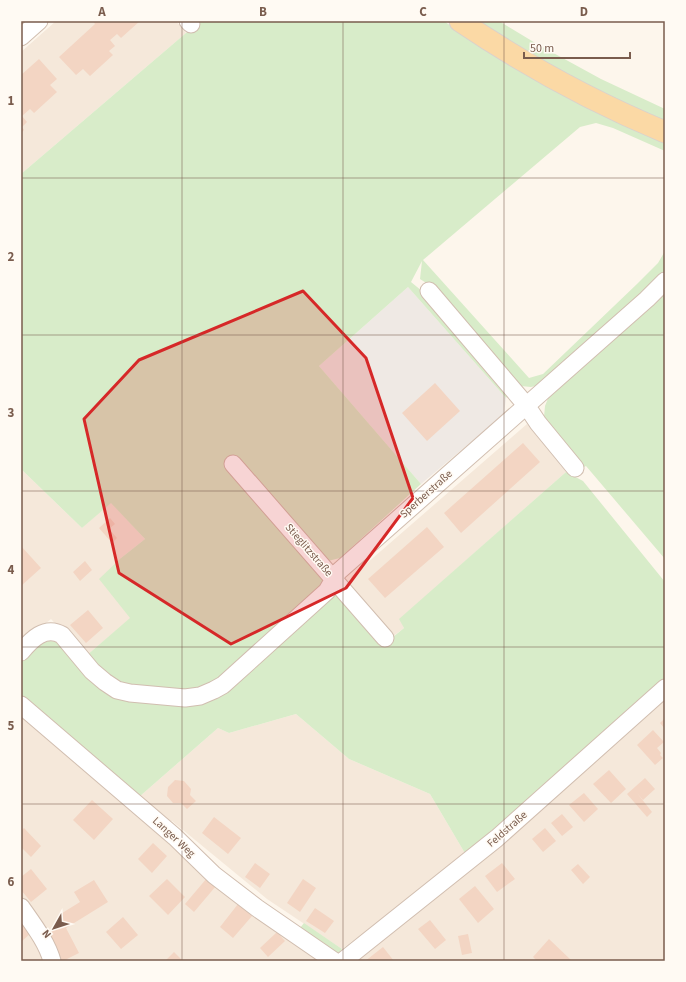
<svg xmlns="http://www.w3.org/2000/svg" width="686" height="982" font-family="'Source Sans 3',sans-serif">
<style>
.residential{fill:#f5e8da}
.industrial{fill:#efe9e4}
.green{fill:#d8ecc9}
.building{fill:#f3d5c3}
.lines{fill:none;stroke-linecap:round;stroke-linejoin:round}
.minor-casing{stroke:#d1beb0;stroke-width:19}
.major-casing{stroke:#dad1cd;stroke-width:23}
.minor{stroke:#fff;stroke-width:17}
.major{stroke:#fbd9a5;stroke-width:21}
.marked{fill:#d62828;fill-opacity:0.2;stroke:#d62828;stroke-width:3;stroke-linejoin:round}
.grid{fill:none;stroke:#7a5c4d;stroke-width:1;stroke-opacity:0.55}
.labels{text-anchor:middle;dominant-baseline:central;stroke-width:3;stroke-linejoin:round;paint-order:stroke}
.street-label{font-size:11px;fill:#7a5c4d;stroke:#fffaf3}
.neatline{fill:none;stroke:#7a5c4d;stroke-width:1.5}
.grid-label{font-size:13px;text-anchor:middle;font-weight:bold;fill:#7a5c4d}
</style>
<rect width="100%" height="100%" fill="#fdf6ec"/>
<!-- residential -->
<path class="residential" d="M56 21H176L186 33 21 174V52Z
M527 424 566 472 400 619 404 628 391 638 349 589 351 577Z
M21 469 82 528 111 502 145 539 121 558 131 618 86 656 51 619 21 643Z
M665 696V961H351Z
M21 711 324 961H21Z
M296 714 349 759 430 794 466 855 342 949 267 899 172 821 166 823 139 797 218 728 229 733Z"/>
<!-- industrial -->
<path class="industrial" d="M408 287 506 398 504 414 421 484 319 366Z"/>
<!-- green -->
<path class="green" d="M200 21H444L472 41 665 141V151L613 128 596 123 580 127 423 260 529 378 543 374 637 284 658 263 665 251V270L660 277 539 385 531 387 521 386 431 286 420 279 422 261 411 282 428 296 509 392 506 398 408 287 319 366 421 484 340 558 328 561 327 580 212 687 200 692 118 686 86 656 130 618 99 579 121 558 145 539 111 503 82 528 21 469V174Z
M477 21H499L537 44 601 79 665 109V122L580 83Z
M665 289V559L586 466 580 469 546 428 544 417 545 406 549 396Z
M566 472 583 481 665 582V681L466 855 430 794 349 759 296 714 229 733 218 728 139 797 21 697V661C33 647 39 638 58 642L101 686 192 702 329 594 338 593 382 646 404 628 399 619Z
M304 923 342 949 339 953 324 947V943L300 928Z"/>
<!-- building -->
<path class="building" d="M93 21H140L121 38 117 34 110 40 115 46 109 51 113 55 90 76 83 69 76 75 59 57 95 24Z
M39 59 57 79 50 85 57 92 34 113 30 109 22 116 27 122 22 127 24 130 21 133V75Z
M435 383 460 411 427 441 402 413Z
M523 443 540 462 461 533 444 513Z
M110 518 115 524 109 529 117 538 112 543 99 528Z
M427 527 444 547 385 598 368 579Z
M21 546 41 568 21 586Z
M85 561 92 570 80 581 73 572Z
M88 610 103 628 86 643 70 625Z
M665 718V729L660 723Z
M653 730 664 742 657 748 661 753 660 755 663 758 655 765 637 745Z
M609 770 626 789 611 803 593 784Z
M645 778 655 789 643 800 637 793 652 812 647 817 627 794Z
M175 780 184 781 191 789 190 795 196 801 187 809 181 803H173L167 796 168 787Z
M584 793 598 809 584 822 569 805Z
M92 800 113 819 94 840 73 820Z
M562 814 573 827 562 836 551 823Z
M214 817 241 838 228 854 202 833Z
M24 828 41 846 31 857 21 847V831Z
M545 828 556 841 543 852 532 839Z
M153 843 167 856 152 873 138 859Z
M255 863 270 874 260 888 245 877Z
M502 863 515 879 497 892 485 876Z
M578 864 590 877 583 884 571 870Z
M31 869 47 889 31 902 21 890V877Z
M207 878 216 886 194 912 185 904Z
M167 879 185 897 168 915 149 896Z
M303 879 316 888 300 912 287 903Z
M94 880 108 902 66 928 79 953 63 961H60L46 933 64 924 59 915 80 902 74 892Z
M475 886 494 909 478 923 459 899Z
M238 904 252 916 233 938 220 927Z
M315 908 334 921 325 933 306 921Z
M123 917 138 935 121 949 106 932Z
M21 919 31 933 21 942Z
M430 920 446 940 435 949 418 929Z
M277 932 285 941 268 957 260 948Z
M468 934 472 953 462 955 458 936Z
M549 939 571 960V961H537L533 957Z
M383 947 394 961H365L369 958Z
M174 952 183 961H165Z"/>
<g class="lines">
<!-- minor casing -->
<g class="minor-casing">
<path id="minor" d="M188 21 191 24
M21 37 39 21
M429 291 526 405 538 423 575 468
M233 464 385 638
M21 652C31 640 45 625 62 635L92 671 105 682 117 690 130 693 185 698 200 696 214 690 223 685 327 591 338 572 647 299 665 281
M21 705 175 837 214 875 257 908 334 961
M21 907C32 923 47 942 52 961
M343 961 497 838 665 688"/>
</g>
<!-- major casing -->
<g class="major-casing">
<path id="major" d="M460 21C525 65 593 102 665 132"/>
</g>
<!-- minor -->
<use href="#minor" class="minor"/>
<!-- major -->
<use href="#major" class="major"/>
</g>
<!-- marked area -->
<path class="marked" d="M303 291 366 358 413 498 346 588 231 644 119 573 84 419 139 360Z"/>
<!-- grid -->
<path class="grid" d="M182 21V961M343 21V961M504 21V961M21 178H665M21 335H665M21 491H665M21 647H665M21 804H665"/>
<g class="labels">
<!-- street labels -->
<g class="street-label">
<text transform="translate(426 494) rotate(-42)">Sperberstraße</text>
<text transform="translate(309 550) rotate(49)">Stieglitzstraße</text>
<text transform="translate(507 829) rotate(-41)">Feldstraße</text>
<text transform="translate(174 837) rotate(43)">Langer Weg</text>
</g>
</g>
<!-- border -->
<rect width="686" height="982" fill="none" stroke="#fffaf3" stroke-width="44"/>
<!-- north arrow -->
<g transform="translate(54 928) rotate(231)" stroke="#fffaf3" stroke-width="3" paint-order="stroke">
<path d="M0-3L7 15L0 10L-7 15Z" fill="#7a5c4d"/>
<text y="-6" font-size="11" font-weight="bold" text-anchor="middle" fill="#7a5c4d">N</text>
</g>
<!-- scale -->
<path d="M524 52v6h106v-6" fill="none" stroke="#7a5c4d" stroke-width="2"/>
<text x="530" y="52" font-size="12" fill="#7a5c4d" stroke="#fffaf3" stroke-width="3" paint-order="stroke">50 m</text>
<rect x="22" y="22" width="642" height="938" class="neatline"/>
<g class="grid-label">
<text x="102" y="16">A</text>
<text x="263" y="16">B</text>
<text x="423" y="16">C</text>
<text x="584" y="16">D</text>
<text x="11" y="105">1</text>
<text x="11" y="261">2</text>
<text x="11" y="417">3</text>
<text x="11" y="574">4</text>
<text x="11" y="730">5</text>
<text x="11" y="886">6</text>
</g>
</svg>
